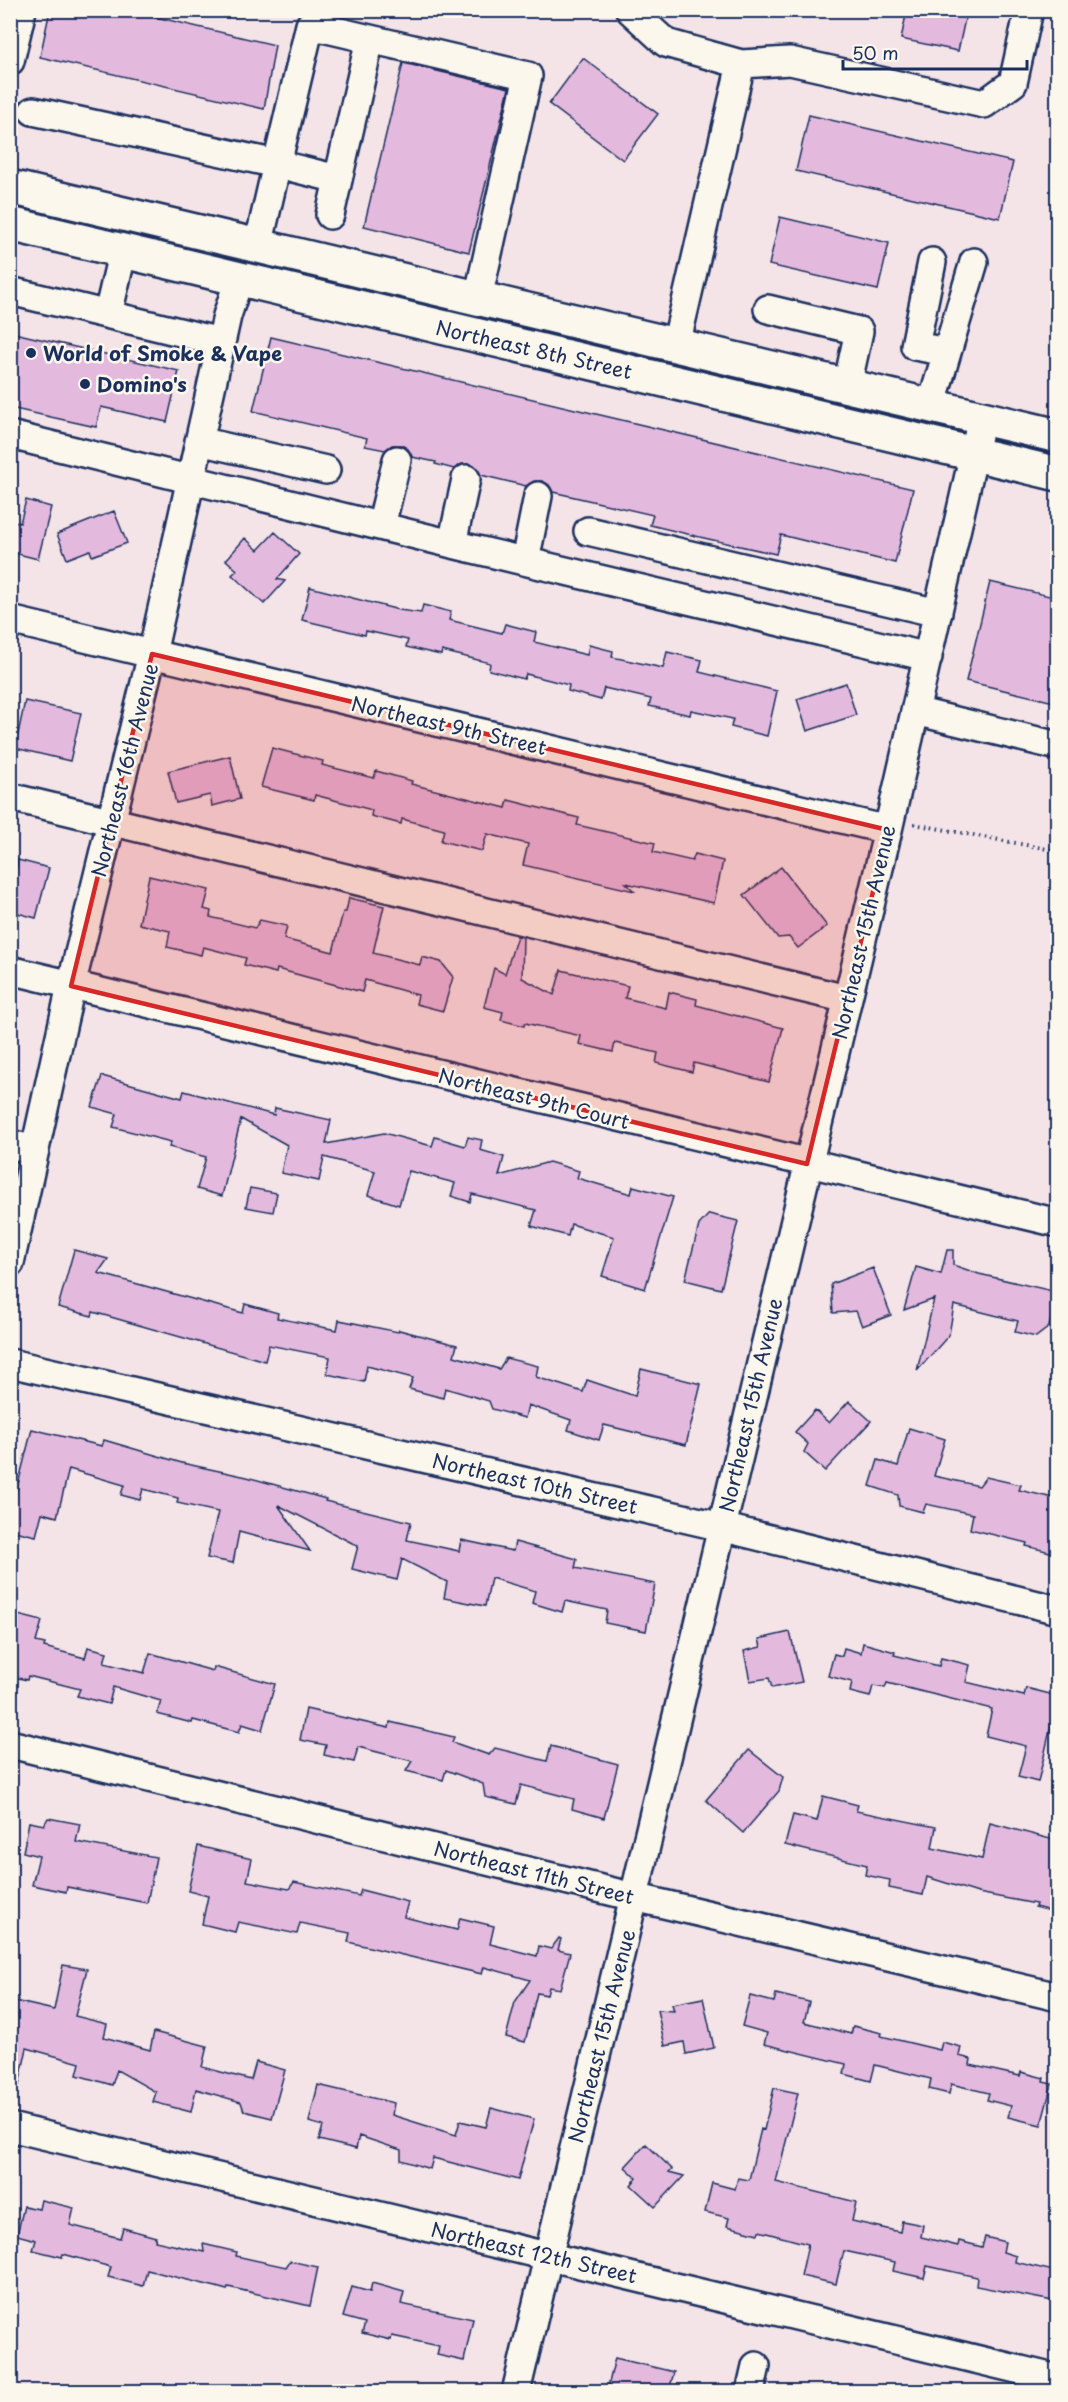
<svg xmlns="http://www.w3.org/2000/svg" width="1068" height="2402" font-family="'Playpen Sans',sans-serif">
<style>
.building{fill:#e4b9de;stroke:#1b2f5e;stroke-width:1.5}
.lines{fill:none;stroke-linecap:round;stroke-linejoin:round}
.minor-casing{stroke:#1b2f5e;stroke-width:32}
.major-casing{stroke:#1b2f5e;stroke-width:38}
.path{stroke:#1b2f5e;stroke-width:4;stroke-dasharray:1.5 4.5;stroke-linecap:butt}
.minor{stroke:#fbf7ec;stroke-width:27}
.major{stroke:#fbf7ec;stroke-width:33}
.marked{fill:#d62828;fill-opacity:0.2;stroke:#d62828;stroke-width:4.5;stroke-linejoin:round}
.poi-dot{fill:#1b2f5e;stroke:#fbf7ec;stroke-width:2}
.labels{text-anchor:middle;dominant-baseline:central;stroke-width:5;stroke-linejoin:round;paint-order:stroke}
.street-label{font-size:20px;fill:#1b2f5e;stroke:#fbf7ec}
.poi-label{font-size:20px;font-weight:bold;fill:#1b2f5e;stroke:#fbf7ec;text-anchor:start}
</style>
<rect width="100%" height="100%" fill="#f4e4e8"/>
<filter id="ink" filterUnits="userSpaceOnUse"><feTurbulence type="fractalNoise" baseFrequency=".0167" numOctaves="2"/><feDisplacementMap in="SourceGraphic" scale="12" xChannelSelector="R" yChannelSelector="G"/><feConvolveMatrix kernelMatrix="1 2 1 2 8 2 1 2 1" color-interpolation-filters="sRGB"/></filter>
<g filter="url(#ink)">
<!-- building -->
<path class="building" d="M50 10H126L275 45 264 109 40 57Z
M907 10H967L958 51 901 39Z
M583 58 658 114 623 160 549 104Z
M403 63 509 88 469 252 364 226Z
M809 115 1013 162 1000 218 796 171Z
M780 217 889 243 878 290 769 265Z
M10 332 179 371 167 422 101 407 96 427 10 408Z
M271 337 913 489 895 563 781 535 776 554 704 538 650 525 653 515 553 492 549 485 542 481H534L526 486 481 475 477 468 470 464H462L454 469 435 464 436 462 412 457 408 449 401 445H392L385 450 365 446 367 438 253 411Z
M26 500 51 507 38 559 10 552V520L20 523Z
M114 511 127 543 92 556 90 550 67 559 57 534Z
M275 532 299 554 277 579 285 581 264 604 232 575 237 570 226 560 245 538 258 550Z
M990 582 1058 598V703L966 681Z
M310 587 399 610 421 613 423 605 451 612 449 620 502 633 505 624 536 632 534 642 587 655 589 645 613 651 612 657 663 668 667 652 702 660 699 672 777 691 767 736 731 727 733 719 691 710 690 715 649 706 651 699 604 688 601 700 568 691 569 685 526 674 524 679 489 670 490 663 442 651 441 655 406 647 408 640 366 631 365 635 302 620Z
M846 683 856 715 807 731 797 699Z
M25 701 81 713 70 761 15 748Z
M272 748 323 761 322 765 374 778 376 771 412 781 411 784 506 808 508 800 579 818 577 825 655 843 653 852 692 861 695 854 723 861 714 903 626 883 634 891 523 865 528 844 487 834 482 851 441 841 444 830 402 819 401 824 371 816 372 810 315 795 314 800 261 787Z
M230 756 240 799 212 806 210 795 176 803 168 771Z
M18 860 49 868 36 918 10 911V868L16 869Z
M781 867 827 926 798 948 789 937 778 938 744 895Z
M149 876 209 890 204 909 211 911 210 917 255 928 260 920 287 926 284 939 333 952 343 912H346L349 898 384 906 373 953 420 965 422 957 441 962 453 977 443 1011 416 1004 418 995 365 980 362 992 277 969 276 973 244 965 246 958 203 947 201 955 167 947 170 931 139 924Z
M517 936 523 937 522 978 554 995 561 970 628 986 625 998 666 1008 669 992 697 999 696 1005 783 1028 769 1082 694 1063 692 1072 656 1063 658 1053 615 1043 613 1052 579 1044 581 1036 525 1023 524 1026 501 1020 503 1012 484 1007 494 968 505 974Z
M102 1076 182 1098 184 1091 274 1115 275 1108 331 1120 326 1144 384 1133 432 1146 435 1137 465 1146 468 1137 482 1140 480 1150 504 1157 499 1176 549 1162 579 1171 577 1178 631 1194 633 1186 673 1197 645 1289 602 1276 614 1237 571 1224 568 1236 531 1226 536 1210 472 1194 470 1202 451 1196 455 1183 409 1171 399 1205 368 1195 375 1171 324 1157 319 1181 281 1173 287 1145 241 1119 222 1196 197 1189 206 1157 169 1147 171 1142 113 1127 117 1114 92 1107Z
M250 1188 277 1193 273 1212 246 1207Z
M709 1214 738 1221 721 1289 685 1280 699 1225Z
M74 1250 108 1259 98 1273 243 1313 245 1304 278 1313 277 1318 337 1330 339 1320 398 1332 399 1330 457 1345 454 1356 499 1369 506 1358 538 1366 536 1377 583 1392 587 1380 635 1396 641 1369 701 1384 686 1445 604 1425 599 1440 568 1430 571 1420 528 1405 525 1418 492 1409 489 1401 445 1388 443 1398 409 1389 413 1378 367 1366 364 1382 327 1374 330 1357 269 1345 265 1361 93 1312 92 1316 58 1307Z
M947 1250H953V1265L979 1274 1057 1292 1049 1327 1036 1337 1015 1332 1018 1321 954 1305 949 1335 917 1371 934 1299 904 1310 916 1267 941 1274Z
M873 1268 891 1315 862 1326 856 1311 833 1313 831 1284Z
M849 1401 871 1421 825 1471 804 1452 808 1444 795 1432 815 1410 829 1423Z
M909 1428 945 1439 934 1476 979 1486 986 1477 1021 1485 1019 1490 1058 1499V1554L1026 1546 1027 1543 970 1529 973 1514 926 1504 923 1512 899 1506 898 1495 870 1486 878 1460 898 1466Z
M32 1429 102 1446 104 1440 182 1463 247 1477 326 1499 325 1501 411 1522 407 1540 459 1551 461 1540 513 1551 515 1542 577 1559 575 1568 655 1584 646 1631 605 1623 607 1610 565 1601 562 1612 532 1603 535 1591 491 1578 485 1606 444 1598 447 1582 402 1559 397 1580 352 1569 358 1546 278 1505 310 1551 239 1532 233 1563 207 1558 218 1512 177 1503 178 1498 143 1489 140 1500 121 1495 124 1485 69 1469 57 1517 42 1513 36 1536 10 1530V1516Z
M10 1613 42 1621 36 1642 45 1644 44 1647 85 1658 88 1647 107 1652 104 1663 144 1673 150 1653 213 1671 214 1667 275 1684 262 1730 242 1724 239 1732 193 1720 192 1723 157 1714 161 1701 113 1687 109 1704 77 1696 80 1689 28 1676 27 1680 10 1676Z
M790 1632 802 1682 772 1688 769 1678 750 1681 744 1651 761 1647 759 1639Z
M863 1643 895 1652 894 1655 939 1666 941 1658 970 1665 966 1682 1024 1696 1026 1688 1058 1696 1038 1782 1018 1777 1026 1746 986 1736 992 1709 887 1683 885 1688 873 1686 870 1697 850 1692 852 1682 828 1676 834 1654 842 1656 844 1648 861 1653Z
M306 1709 389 1728 390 1722 454 1737 452 1742 489 1755 495 1748 547 1761 551 1746 618 1764 604 1818 572 1809 574 1799 521 1785 516 1804 485 1797 483 1784 446 1770 443 1780 406 1771 412 1761 358 1747 354 1762 324 1755 326 1745 300 1740Z
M749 1750 783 1777 779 1791 743 1833 706 1800Z
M823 1796 858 1805 856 1811 936 1827 932 1848 982 1859 990 1823 1058 1841V1913L1035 1907 1036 1904 978 1893 927 1877 923 1895 889 1888 890 1880 865 1875 867 1865 785 1845 793 1815 817 1821Z
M48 1818 80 1824 76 1842 156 1857 147 1903 67 1887 66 1892 32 1885 39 1856 23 1852 29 1822 44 1825Z
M198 1846 252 1859 247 1881 289 1889 294 1882 359 1896 361 1890 408 1902 404 1917 457 1930 460 1918 494 1926 490 1944 537 1956 539 1946 551 1949 559 1938 561 1939 558 1950 570 1953 560 1989 549 1987 547 1995 537 1993 525 2042 506 2037 515 2002 530 1980 484 1967 482 1974 348 1942 350 1933 300 1923 297 1934 238 1922 235 1932 202 1924 208 1896 188 1891Z
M63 1965 87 1969 75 2016 107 2024 104 2037 150 2050 154 2032 207 2046 202 2067 251 2080 256 2062 285 2070 272 2118 244 2111 241 2102 196 2089 191 2112 153 2102 156 2092 117 2070 112 2085 77 2075 80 2063 27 2048 19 2085 10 2084V2000L54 2010Z
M776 1994 809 2002 804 2022 851 2034 853 2026 882 2033 881 2036 940 2050 942 2042 961 2047 959 2056 971 2059 970 2065 1020 2076 1021 2072 1044 2078 1043 2082 1052 2084 1041 2125 1008 2117 1011 2106 987 2100 989 2093 951 2084 949 2094 929 2089 931 2079 875 2065 871 2081 844 2074 846 2064 764 2044 767 2033 742 2026 750 1996 774 2002Z
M703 1998 714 2048 686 2054 684 2042 665 2046 657 2010 674 2011 672 2004Z
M318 2085 394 2103 392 2115 456 2135 460 2121 486 2127 491 2108 534 2119 518 2180 433 2158 430 2169 401 2160V2150L359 2136 356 2149 319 2140 323 2126 309 2122Z
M774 2088 798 2093 776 2182 856 2202 852 2221 900 2232 902 2221 923 2225 921 2237 958 2246 959 2241 982 2247 985 2237 1005 2242 1003 2252 1016 2256 1015 2262 1058 2272V2302L976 2286 977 2277 927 2266 924 2278 893 2271 895 2262 844 2251 836 2284 801 2276 808 2244 759 2231 758 2234 727 2226 729 2218 705 2212 712 2183 735 2189 738 2178 749 2180 761 2129 764 2130Z
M646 2144 672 2169 669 2172 684 2176 655 2207 631 2185 637 2178 625 2167Z
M41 2200 74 2208 70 2225 120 2238 123 2228 156 2237 155 2241 204 2252 203 2244 237 2252 236 2256 286 2267 290 2261 318 2267 310 2306 228 2287 227 2290 216 2287 147 2270 143 2286 108 2277 111 2267 63 2254 62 2257 33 2250 36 2240 17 2235 24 2206 39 2209Z
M372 2283 404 2292 401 2304 473 2319 464 2361 437 2355 439 2346 392 2336 391 2340 362 2333 365 2323 343 2317 352 2287 370 2292Z
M615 2358 674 2372 669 2391H607Z"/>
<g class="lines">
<!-- minor casing -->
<g class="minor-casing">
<path id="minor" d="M630 10 666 43 741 64 790 61 984 104 1013 83 1029 10
M370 39 528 76 478 298
M10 61 22 10
M33 111 277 164 262 229 255 245
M330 215 370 39 310 25 277 164 338 179
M932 262 915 346 947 352
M10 291 221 342
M768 309 859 331 847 386
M108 314 123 250
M676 345 741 64
M931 406 974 262
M10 435 452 544 928 657
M199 441 326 470
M381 526 397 460
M588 531 938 613
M452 544 466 479
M525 561 538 496
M10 620 888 830
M915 711 1058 746
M10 797 847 999
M10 970 1058 1223
M10 1144 35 1150
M10 1263 71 986 152 654 227 316 239 279
M10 1363 705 1523 1058 1610
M10 1744 634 1897 1058 1997
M10 2127 1058 2379
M516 2392 888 830 982 418
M750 2392 756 2366"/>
</g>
<!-- major casing -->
<g class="major-casing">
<path id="major" d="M10 187 1058 436
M10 224 1058 474"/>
</g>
<!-- path -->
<path class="path" d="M914 824 1058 851"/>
<!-- minor -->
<use href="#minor" class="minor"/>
<!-- major -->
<use href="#major" class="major"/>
</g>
</g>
<!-- marked area -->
<path class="marked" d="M152 654 888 830 807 1164 71 986Z"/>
<!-- markers -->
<g class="poi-dot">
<circle cx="31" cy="353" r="6"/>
<circle cx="85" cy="384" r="6"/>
</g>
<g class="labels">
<!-- street labels -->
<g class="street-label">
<text transform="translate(534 349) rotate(13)">Northeast 8th Street</text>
<text transform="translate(449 725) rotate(13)">Northeast 9th Street</text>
<text transform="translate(124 770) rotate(-76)">Northeast 16th Avenue</text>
<text transform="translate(863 932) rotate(-77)">Northeast 15th Avenue</text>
<text transform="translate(534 1098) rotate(14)">Northeast 9th Court</text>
<text transform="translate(750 1405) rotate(-77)">Northeast 15th Avenue</text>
<text transform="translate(535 1483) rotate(13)">Northeast 10th Street</text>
<text transform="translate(534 1872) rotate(14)">Northeast 11th Street</text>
<text transform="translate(601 2036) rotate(-76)">Northeast 15th Avenue</text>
<text transform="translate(534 2252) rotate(13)">Northeast 12th Street</text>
</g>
<!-- poi labels -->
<g class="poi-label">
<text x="43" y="353">World of Smoke &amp; Vape</text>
<text x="97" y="384">Domino's</text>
</g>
</g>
<!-- margin -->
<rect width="1068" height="2402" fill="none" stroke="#fbf7ec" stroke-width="36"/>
<rect x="18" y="18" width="1032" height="2366" fill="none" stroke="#1b2f5e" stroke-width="2" filter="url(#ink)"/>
<!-- scale -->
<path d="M843 60v9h184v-9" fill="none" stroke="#1b2f5e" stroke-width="3"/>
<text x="852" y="60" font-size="18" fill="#1b2f5e" stroke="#fbf7ec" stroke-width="4.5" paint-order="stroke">50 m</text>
</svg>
